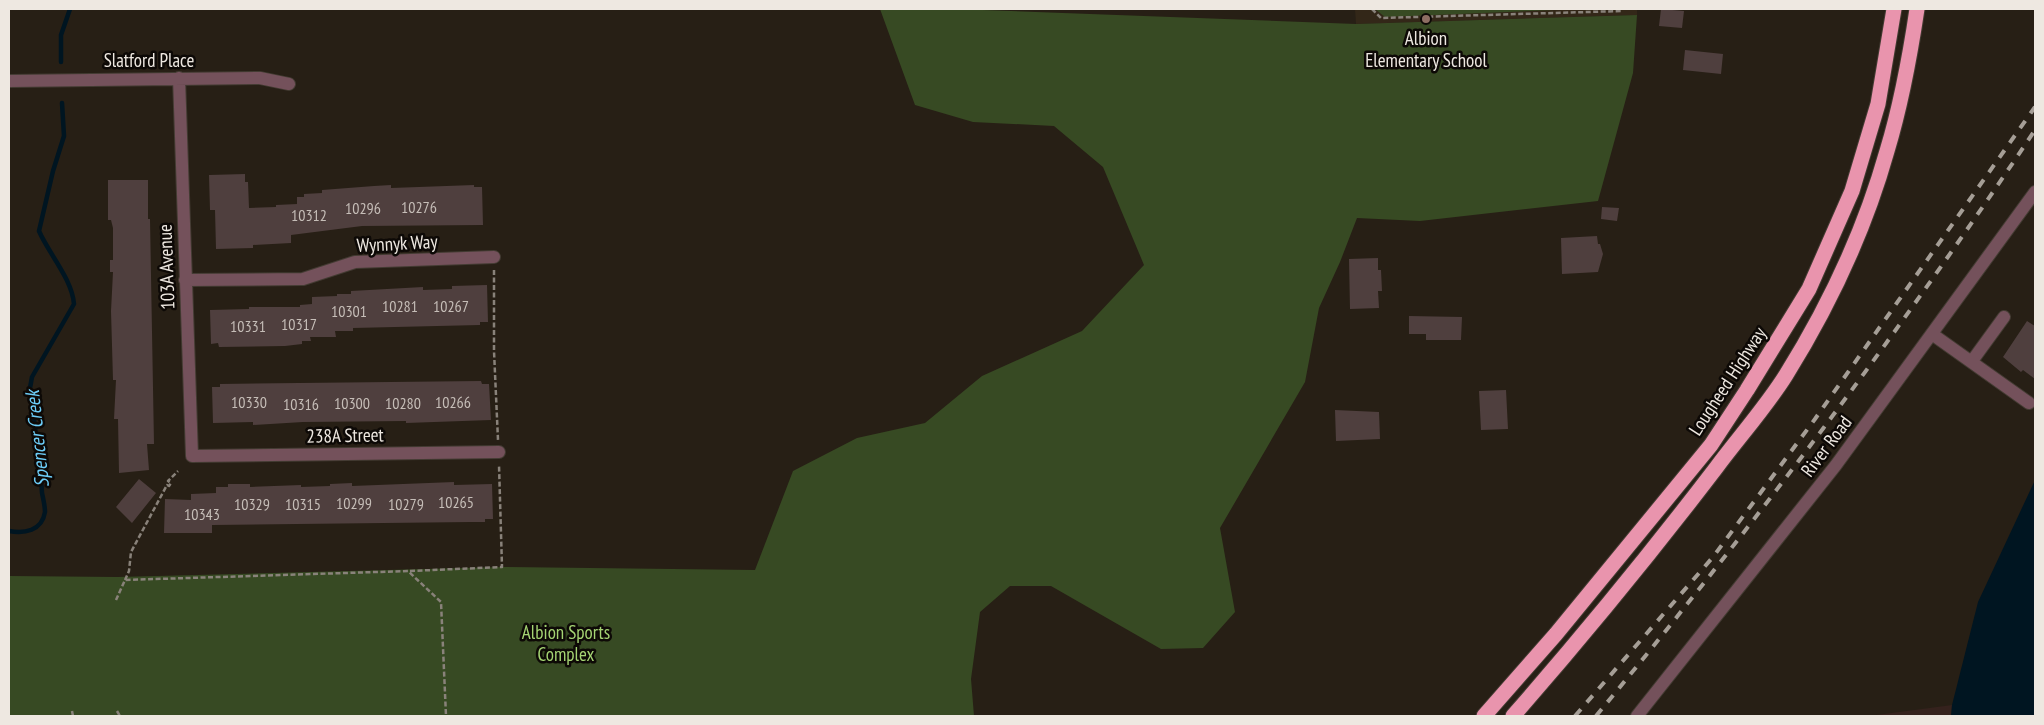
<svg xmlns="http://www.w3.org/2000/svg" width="2044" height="725" font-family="'PT Sans Narrow',sans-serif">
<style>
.industrial{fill:#35221d}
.built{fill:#332718}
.green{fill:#374a23}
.water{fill:#001521}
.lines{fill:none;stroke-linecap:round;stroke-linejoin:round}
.stream{stroke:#001521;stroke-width:4.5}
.building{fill:#4f3f3e}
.minor-casing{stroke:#433b32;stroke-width:14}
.highway-casing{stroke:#433b32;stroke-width:17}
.path{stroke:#89827a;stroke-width:2.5;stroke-dasharray:5 2.5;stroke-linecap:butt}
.minor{stroke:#74515b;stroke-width:12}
.highway{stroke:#e994ad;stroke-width:15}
.rail{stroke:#a59e96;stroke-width:4;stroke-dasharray:9 9;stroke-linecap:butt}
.education-dot{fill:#8d6e63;stroke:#0d0906;stroke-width:2}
.labels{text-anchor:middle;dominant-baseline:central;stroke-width:5;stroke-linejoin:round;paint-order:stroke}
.number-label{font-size:16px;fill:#c6beb8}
.poi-label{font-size:19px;fill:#eee8e1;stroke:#0d0906}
.street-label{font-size:19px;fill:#eee8e1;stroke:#0d0906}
.park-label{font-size:19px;fill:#a5d473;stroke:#0d0906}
.water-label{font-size:20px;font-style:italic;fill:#6dcdf8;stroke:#0d0906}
</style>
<rect width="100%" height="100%" fill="#271f15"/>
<!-- industrial -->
<path class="industrial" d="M1952 705 1951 716H1869Z"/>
<!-- built -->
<path class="built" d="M1355 9H1637V15L1356 24Z"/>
<!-- green -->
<path class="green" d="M880 9H955L1356 24 1637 15 1633 73 1598 201 1420 221 1357 218 1340 262 1319 308 1305 382 1220 528 1235 612 1203 648 1161 649 1051 586H1010L980 612 971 679 974 716H9V576L117 577 502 567 755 570 793 471 857 438 925 423 982 376 1082 331 1144 265 1103 167 1054 126 973 122 915 105Z
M1375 9H1579L1385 17Z"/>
<!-- water -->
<path class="water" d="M2035 480V716H1951L1952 705 1978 602Z"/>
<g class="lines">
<!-- stream -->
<path class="stream" d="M61 62V35L70 9
M9 531C24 534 42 531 45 512 45 506 43 498 42 493 40 457 34 423 30 388L32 377 74 304C72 279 49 254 39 231L53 171 64 136 62 103"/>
</g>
<!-- building -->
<path class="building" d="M1661 9 1684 11 1682 28 1659 26Z
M1685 50 1723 54 1721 74 1683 70Z
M245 174V182H248L249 208 276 207V205L297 204V197H304V194L322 193V190L374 186 391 185V188L474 185V187H482L483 225 362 226 291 235V243L253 245V248L216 249 215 210H210L209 175Z
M108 180H148V219H150L154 444H147L149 470 119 473 118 419H114L116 380H113L111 311 113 272H110V260H113V228L111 220H108Z
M1602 207 1619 208 1617 221 1601 219Z
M1597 236 1598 244H1600L1603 254 1598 272 1562 274 1561 238Z
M1378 258V270H1381L1382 291H1378L1379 308 1350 309 1349 259Z
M487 285 488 322H480V325L353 328V331H335L336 337H310L311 341H302V344L285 346 219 347 218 343 211 344 210 310 249 309V307H300V305L312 304V297L337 296V294H351V291L423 287V290L452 289V286Z
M1409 316 1462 317 1461 340H1426V334H1409Z
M2027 321 2035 326V379L2023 370 2021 372 2003 357Z
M481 381 482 384H489L491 420 406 423V421L303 422 253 425V422L213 423 212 387H220V384Z
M1506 390 1508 429 1481 430 1479 391Z
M1335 410 1379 412 1380 439 1336 441Z
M139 479 156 493 132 523 116 507Z
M454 482V485L492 484 493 519H485V522H471L212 525V533H164L165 499 191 500V494L216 493V487H228V484H250V487L301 485V487L330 486V484L352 483V486Z"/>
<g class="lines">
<!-- minor casing -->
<g class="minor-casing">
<path id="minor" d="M179 78 192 456 499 452
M9 81 260 78 289 84
M185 280 303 279 355 262 494 257
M1932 334 2029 403
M1972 361 2004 317
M1637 716 1836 465 2035 192"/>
</g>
<!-- highway casing -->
<g class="highway-casing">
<path id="highway" d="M1484 716 1556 634 1711 445 1747 390 1809 289 1852 191 1878 104 1894 9
M1513 716C1583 636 1651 553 1716 468 1739 437 1766 407 1786 375 1829 306 1865 229 1887 151 1901 105 1910 56 1917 9"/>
</g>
<!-- path -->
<path class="path" d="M1372 9 1381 18 1622 11V9
M494 270V351L498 440
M410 571 502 567 499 465
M125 580 129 571 131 552 167 485 169 486 171 483 168 481 178 471
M116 600 125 580 408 571 441 602 446 716
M72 711 73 716
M117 711 120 716"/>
<!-- minor -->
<use href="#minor" class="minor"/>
<!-- highway -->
<use href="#highway" class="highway"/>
<!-- rail -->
<path class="rail" d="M1575 716 1713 557 1815 419 2035 107
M1596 716C1752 528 1899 333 2035 130"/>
</g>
<!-- markers -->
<circle class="education-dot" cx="1426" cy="19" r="5"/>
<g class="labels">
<!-- number labels -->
<g class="number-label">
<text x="419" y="207">10276</text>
<text x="363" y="208">10296</text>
<text x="309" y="215">10312</text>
<text x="400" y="306">10281</text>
<text x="451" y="306">10267</text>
<text x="349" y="311">10301</text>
<text x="299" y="324">10317</text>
<text x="248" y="326">10331</text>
<text x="249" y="402">10330</text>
<text x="453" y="402">10266</text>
<text x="352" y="403">10300</text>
<text x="403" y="403">10280</text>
<text x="301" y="404">10316</text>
<text x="456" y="502">10265</text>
<text x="354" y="503">10299</text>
<text x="252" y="504">10329</text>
<text x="303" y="504">10315</text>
<text x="406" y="504">10279</text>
<text x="202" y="514">10343</text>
</g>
<!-- poi labels -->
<g class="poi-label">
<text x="1426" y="38">Albion<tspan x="1426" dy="22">Elementary School</tspan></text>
</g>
<!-- street labels -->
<g class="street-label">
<text x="149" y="60">Slatford Place</text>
<text transform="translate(397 243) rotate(-3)">Wynnyk Way</text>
<text transform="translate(166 267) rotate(-92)">103A Avenue</text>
<text transform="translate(1727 381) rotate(-57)">Lougheed Highway</text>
<text transform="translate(345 435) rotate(-1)">238A Street</text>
<text transform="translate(1826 446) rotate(-53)">River Road</text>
</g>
<!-- park labels -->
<g class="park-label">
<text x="566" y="632">Albion Sports<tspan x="566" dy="22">Complex</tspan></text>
</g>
<!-- water labels -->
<g class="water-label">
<text transform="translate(37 439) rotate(-96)">Spencer Creek</text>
</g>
</g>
<!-- border -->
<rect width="2044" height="725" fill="none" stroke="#eee8e1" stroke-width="20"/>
</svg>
